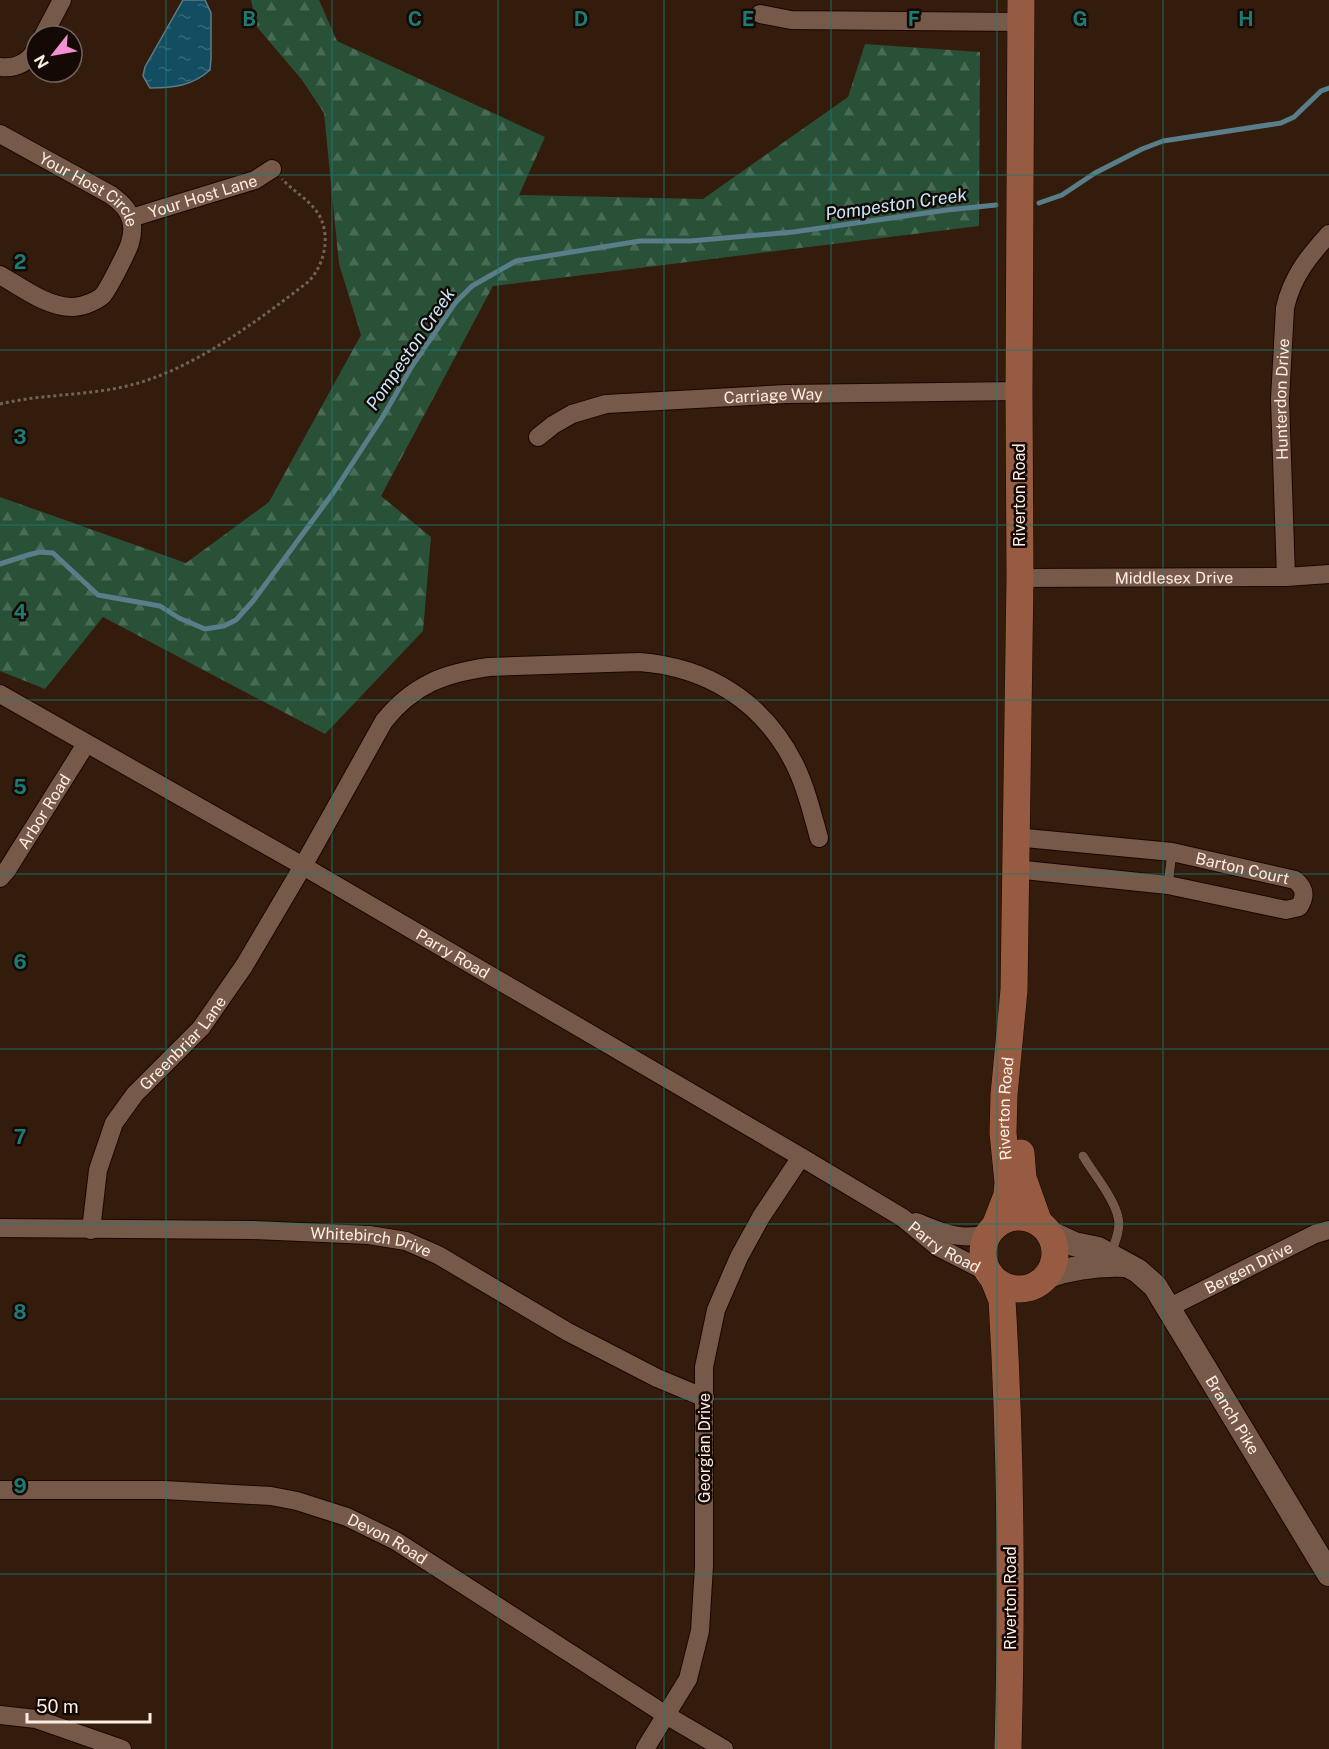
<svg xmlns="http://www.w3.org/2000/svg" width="1329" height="1749" font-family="'Public Sans',sans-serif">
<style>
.forest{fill:url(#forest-firs)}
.water{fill:url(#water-ripples);stroke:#597d89;stroke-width:1.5}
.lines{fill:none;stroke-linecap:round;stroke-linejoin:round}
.stream{stroke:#597d89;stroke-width:5}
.service-casing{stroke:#1b0500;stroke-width:10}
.minor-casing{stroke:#1b0500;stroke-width:20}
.tertiary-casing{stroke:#1b0500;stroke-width:26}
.secondary-casing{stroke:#1b0500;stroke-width:28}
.path{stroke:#756052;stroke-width:3;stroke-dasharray:3 3;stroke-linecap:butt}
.service{stroke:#765948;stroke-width:9}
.minor{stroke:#765948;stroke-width:18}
.tertiary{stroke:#765948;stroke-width:24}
.secondary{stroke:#965b41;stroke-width:27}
.grid{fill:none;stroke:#1b7c74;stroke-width:1.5;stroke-opacity:0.55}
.labels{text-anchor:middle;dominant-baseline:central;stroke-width:5;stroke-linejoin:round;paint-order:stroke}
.street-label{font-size:16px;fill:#feede3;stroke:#140904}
.water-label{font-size:18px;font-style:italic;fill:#c3e9fa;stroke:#140904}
.grid-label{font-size:20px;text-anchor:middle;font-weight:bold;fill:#1b7c74;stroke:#140904;stroke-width:5;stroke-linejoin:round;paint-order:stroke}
</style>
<defs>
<pattern id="forest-firs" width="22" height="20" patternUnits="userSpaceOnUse" patternTransform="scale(1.5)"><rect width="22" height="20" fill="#295137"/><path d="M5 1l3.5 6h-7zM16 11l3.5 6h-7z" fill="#496a54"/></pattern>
<pattern id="water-ripples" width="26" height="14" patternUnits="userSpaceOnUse" patternTransform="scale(1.5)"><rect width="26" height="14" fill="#124d62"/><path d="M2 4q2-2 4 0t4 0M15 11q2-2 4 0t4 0" fill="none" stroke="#366778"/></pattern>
</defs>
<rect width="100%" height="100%" fill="#341c0d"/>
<!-- forest -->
<path class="forest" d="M251 0H319L337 41 545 137 519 195 703 199 848 97 865 44 980 52 979 226 493 286 381 496 431 537 423 631 325 734 103 617 45 689 0 671V497L186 563 269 502 361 335 339 264 324 113 302 80 257 27Z"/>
<!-- water -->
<path class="water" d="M183 0H205L211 13V59L210 70C192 86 173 88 150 88L143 76 145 67Z"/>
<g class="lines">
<!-- stream -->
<path class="stream" d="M1039 203 1062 195 1095 173 1142 149 1163 141 1281 123 1294 117 1321 91 1329 88
M0 564 28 555 40 552 53 553 98 595 160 606 179 618 205 629 224 626 236 620 253 601 333 493 382 418 412 366 455 303 472 286 516 261 640 241H690L793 232 947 210 996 205"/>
<!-- service casing -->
<g class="service-casing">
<path id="service" d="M1168 885 1172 852
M1083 1156C1093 1173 1114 1198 1118 1217 1121 1229 1115 1242 1111 1254"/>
</g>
<!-- minor casing -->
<g class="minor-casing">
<g id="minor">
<path d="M760 14 791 20 1021 22"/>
<path d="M43 36 62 0"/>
<path d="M0 67C16 69 27 63 36 50"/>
<path id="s1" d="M0 134 111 195C119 201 129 209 131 220 133 226 132 236 130 243 128 250 107 292 102 296 95 302 81 307 72 307 47 307 21 287 0 275"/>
<path id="s2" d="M131 218 255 180 272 169"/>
<path id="s3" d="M538 437 553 425 572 414 606 404 786 394 1019 391"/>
<path id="s4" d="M1286 577 1280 399 1285 308C1292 277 1308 257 1329 234"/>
<path id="s5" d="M1020 578 1286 577 1329 574"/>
<path id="s6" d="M0 694 303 866 801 1157 903 1218 938 1247 989 1273"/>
<path id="s7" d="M1015 837 1172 852 1295 880C1305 888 1306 896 1299 907L1286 910 1168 885 1015 869"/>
<path id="s8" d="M0 878 7 870 86 744"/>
<path d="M916 1222C942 1232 960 1242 989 1233"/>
<path id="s9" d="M0 1228 253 1230 369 1235 406 1241 438 1255 568 1332 657 1378 705 1398"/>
<path id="s10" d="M91 1230 98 1170 114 1123 135 1094 201 1028 244 966 303 866 384 721C413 685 444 673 489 667L639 662C708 667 763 702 794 763 806 787 812 813 819 838"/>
<path id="s11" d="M1168 1308 1315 1234 1329 1230"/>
<path id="s12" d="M0 1490H164L271 1496 297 1501 347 1517 396 1541 666 1715 724 1749"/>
<path d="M0 1715 36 1719 122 1749"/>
<path d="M645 1749 688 1679 700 1631 704 1566V1367L716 1310 739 1257 761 1217 801 1157"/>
</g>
</g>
<!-- tertiary casing -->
<g class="tertiary-casing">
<g id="tertiary">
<path id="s13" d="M1048 1232 1074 1244 1098 1249 1138 1271 1155 1286 1329 1574"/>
<path d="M1048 1276C1074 1267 1097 1264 1124 1265"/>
</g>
</g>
<!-- secondary casing -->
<g class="secondary-casing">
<g id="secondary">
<path d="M1021 1153 1023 1178 1039 1223"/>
<circle cx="1019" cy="1253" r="36"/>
<path id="s14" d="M995 1226 1007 1195 1008 1182 1003 1133 1004 1095 1014 990 1020 578 1019 391 1021 0"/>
<path d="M994 1280 1002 1300C1011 1449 1012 1599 1008 1749"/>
</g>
</g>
<!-- path -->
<path class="path" d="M0 404C41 394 85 396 127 386 191 371 256 322 308 282 325 265 332 233 317 212 308 199 293 191 282 179"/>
<!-- service -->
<use href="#service" class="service"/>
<!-- minor -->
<use href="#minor" class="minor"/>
<!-- tertiary -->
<use href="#tertiary" class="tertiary"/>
<!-- secondary -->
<use href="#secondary" class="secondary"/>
</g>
<!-- grid -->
<path class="grid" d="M166 0V1749M332 0V1749M498 0V1749M664 0V1749M831 0V1749M997 0V1749M1163 0V1749M0 175H1329M0 350H1329M0 525H1329M0 700H1329M0 874H1329M0 1049H1329M0 1224H1329M0 1399H1329M0 1574H1329"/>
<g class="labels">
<!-- street labels -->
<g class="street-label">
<text stroke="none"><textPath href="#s1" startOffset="106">Your Host Circle</textPath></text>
<text stroke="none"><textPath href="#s2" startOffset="75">Your Host Lane</textPath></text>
<text stroke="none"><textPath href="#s3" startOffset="244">Carriage Way</textPath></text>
<text stroke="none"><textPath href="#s4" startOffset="178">Hunterdon Drive</textPath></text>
<text transform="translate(1019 495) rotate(-90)">Riverton Road</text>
<text stroke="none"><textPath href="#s5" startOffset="154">Middlesex Drive</textPath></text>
<text stroke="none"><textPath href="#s8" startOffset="80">Arbor Road</textPath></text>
<text stroke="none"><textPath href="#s7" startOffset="230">Barton Court</textPath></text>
<text stroke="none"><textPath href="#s6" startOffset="522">Parry Road</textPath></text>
<text stroke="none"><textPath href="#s10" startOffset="216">Greenbriar Lane</textPath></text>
<text stroke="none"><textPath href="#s14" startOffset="120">Riverton Road</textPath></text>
<text stroke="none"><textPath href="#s9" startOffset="372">Whitebirch Drive</textPath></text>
<text stroke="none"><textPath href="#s6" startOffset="1095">Parry Road</textPath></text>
<text stroke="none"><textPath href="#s11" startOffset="90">Bergen Drive</textPath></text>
<text stroke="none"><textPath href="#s13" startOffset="272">Branch Pike</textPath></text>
<text transform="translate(704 1448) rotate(-90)">Georgian Drive</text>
<text stroke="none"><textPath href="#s12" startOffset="396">Devon Road</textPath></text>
<text transform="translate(1010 1598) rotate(-90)">Riverton Road</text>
</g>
<!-- water labels -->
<g class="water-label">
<text transform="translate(896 204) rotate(-8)">Pompeston Creek</text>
<text transform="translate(410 349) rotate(-56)">Pompeston Creek</text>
</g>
</g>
<g class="grid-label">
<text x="249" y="26">B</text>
<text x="415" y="26">C</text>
<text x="581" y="26">D</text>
<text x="748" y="26">E</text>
<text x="914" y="26">F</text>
<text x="1080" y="26">G</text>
<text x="1246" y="26">H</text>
<text x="20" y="269">2</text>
<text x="20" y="444">3</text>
<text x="20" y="619">4</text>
<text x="20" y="794">5</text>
<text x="20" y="969">6</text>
<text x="20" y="1144">7</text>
<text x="20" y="1319">8</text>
<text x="20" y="1493">9</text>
</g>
<!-- north arrow -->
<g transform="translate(54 54) rotate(239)"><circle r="28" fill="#140904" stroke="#72645d" stroke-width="1.5"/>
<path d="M0-4.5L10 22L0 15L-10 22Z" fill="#f491d4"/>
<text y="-9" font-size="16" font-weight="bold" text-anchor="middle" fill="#feede3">N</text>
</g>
<!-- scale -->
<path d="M27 1713v9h123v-9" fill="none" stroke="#feede3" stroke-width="3"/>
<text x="36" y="1713" font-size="18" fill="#feede3" stroke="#140904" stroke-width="4.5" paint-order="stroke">50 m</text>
</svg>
